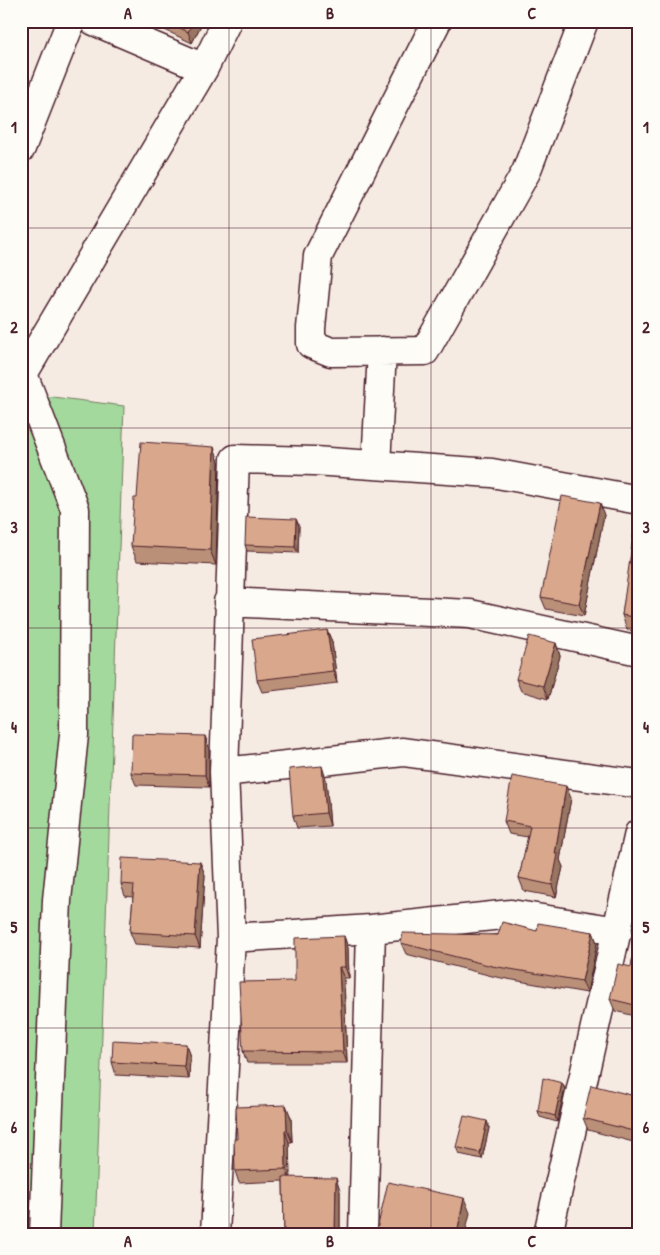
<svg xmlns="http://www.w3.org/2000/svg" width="660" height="1255" font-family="'Patrick Hand',sans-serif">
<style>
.green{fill:#a3d99d;stroke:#767c64}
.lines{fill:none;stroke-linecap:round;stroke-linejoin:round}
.minor-casing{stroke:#4a1f2b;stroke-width:31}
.minor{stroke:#fdfcf7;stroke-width:28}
.wall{fill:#bb9078;stroke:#4a1f2b}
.shaded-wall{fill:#987662;stroke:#4a1f2b}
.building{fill:#d9a88c;stroke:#4a1f2b}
.grid{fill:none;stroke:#4a1f2b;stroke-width:1;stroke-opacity:0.55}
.neatline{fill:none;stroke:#4a1f2b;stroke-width:2}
.grid-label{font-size:16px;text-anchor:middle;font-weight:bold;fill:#4a1f2b}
</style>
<rect width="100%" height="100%" fill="#f6ebe2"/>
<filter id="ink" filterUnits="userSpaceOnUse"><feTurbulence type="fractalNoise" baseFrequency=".02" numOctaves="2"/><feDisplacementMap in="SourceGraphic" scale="10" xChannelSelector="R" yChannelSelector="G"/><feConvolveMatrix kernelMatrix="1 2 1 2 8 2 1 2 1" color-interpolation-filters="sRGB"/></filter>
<g filter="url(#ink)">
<!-- green -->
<path class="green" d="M21 393 124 406 95 1234H21Z
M639 1203V1234H632Z"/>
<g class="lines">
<!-- minor casing -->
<g class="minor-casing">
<path id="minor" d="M94 21 204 68
M437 21 318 256 311 328V344L331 352 425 351 526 172 584 21
M21 148 71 21
M376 465 382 351
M228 602 470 614 639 651
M224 772 403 752 639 784
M231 938 371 929 511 914 618 931
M44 1234 57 900 74 735 75 509 23 374 204 68 227 21
M215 1234 231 938 224 772 235 459 314 461 492 473 639 500
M363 1234 371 929
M548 1234 639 833"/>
</g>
<!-- minor -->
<use href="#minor" class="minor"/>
</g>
<!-- wall -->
<path class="wall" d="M146 21H203L192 43Z
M214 447 219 462 216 565 137 561 131 546 137 498Z
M639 509V632L627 630 622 615Z
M604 515 584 616 546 609 541 597Z
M296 519 299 526 298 553 247 551 245 545Z
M327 630 332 642 337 683 262 692 257 680Z
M556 643 560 656 548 699 521 691 516 679Z
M205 736 209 748V787L136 785 131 773Z
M326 779 330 826 297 828 293 816Z
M571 798 560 860 563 867 556 897 524 891 519 878 528 837 509 834 504 821Z
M200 862 205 875 200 948 135 944 130 932 133 897 125 896 121 884Z
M639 926V1017L615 1011 610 999 631 967Z
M537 931 593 932 597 943 587 993 496 977 406 954 401 943Z
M344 936 348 948 349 978H344L347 1063H247L243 1051 295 981Z
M186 1044 190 1057 189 1079 116 1075 112 1062Z
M562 1083 565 1089 557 1122 540 1117 538 1111Z
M639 1097V1138L637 1143 588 1130 583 1118Z
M286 1105 291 1118 292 1142H289L290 1177 340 1191V1234H284L283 1181 239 1183 235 1171 237 1139Z
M487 1121 489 1128 482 1159 459 1154 456 1147Z"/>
<!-- shaded-wall -->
<path class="shaded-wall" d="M193 21H203L192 43 188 32Z
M214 447 219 462 216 565 210 550Z
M600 503 604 515 584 616 579 604Z
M296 519 299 526 298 553 295 547Z
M327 630 332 642 337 683 333 671Z
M556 643 560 656 548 699 543 686Z
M205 736 209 748V787L205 775Z
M322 766 326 779 330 826 326 813Z
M566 786 571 798 560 860 563 867 556 897 552 885 555 854Z
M200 862 205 875 200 948 195 936Z
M593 932 597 943 587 993 582 981Z
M344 936 348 948 349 978 345 967Z
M339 967 344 978 347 1063 343 1052Z
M186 1044 190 1057 189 1079 184 1066Z
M562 1083 565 1089 557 1122 555 1116Z
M286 1105 291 1118 292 1142 287 1130Z
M639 1107V1138L637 1143 633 1131Z
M487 1121 489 1128 482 1159 480 1153Z
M285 1130 289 1142 290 1181 286 1169Z
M336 1178 340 1191V1234H335Z
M464 1198 470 1213 465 1234H457Z"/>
<!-- building -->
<path class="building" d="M165 21H193L188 32Z
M141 442 214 447 210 550 131 546 134 498H137Z
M562 496 600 503 579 604 541 597Z
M637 509H639V618L622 615Z
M246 517 296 519 295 547 245 545Z
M327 630 333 671 257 680 252 639Z
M529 636 556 643 543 686 516 679Z
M132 734 205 736V775L131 773Z
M322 766 326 813 293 816 289 769Z
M512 776 566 786 555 854H558L552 885 519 878 530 826 504 821Z
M122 858 200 862 195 936 130 932 134 885 121 884Z
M502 922 537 931 538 923 593 932 582 981 492 966 401 943 403 933 498 935Z
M639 926V1006L610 999 618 964 631 967Z
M344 936 345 967H339L343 1052 243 1051 239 982 295 981V938Z
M113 1040 186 1044 184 1066 112 1062Z
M543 1078 562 1083 555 1116 538 1111Z
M591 1085 639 1097V1107L633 1131 583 1118Z
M286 1105 287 1130H285L286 1169 235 1171 234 1139H237L236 1107Z
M464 1116 487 1121 480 1153 456 1147Z
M283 1177 336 1178 335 1234H284Z
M388 1182 464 1198 457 1233 460 1234H376Z"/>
</g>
<!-- grid -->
<path class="grid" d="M229 21V1234M431 21V1234M21 228H639M21 428H639M21 628H639M21 828H639M21 1028H639"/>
<!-- margin -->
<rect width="660" height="1255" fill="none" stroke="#fdfcf7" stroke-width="55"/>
<rect x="28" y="28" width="604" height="1200" class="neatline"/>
<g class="grid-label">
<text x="128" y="19">A</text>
<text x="330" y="19">B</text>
<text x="532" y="19">C</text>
<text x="14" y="133">1</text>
<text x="646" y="133">1</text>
<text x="14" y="333">2</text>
<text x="646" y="333">2</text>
<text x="14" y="533">3</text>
<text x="646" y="533">3</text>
<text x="14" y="733">4</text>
<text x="646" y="733">4</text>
<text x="14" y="933">5</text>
<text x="646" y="933">5</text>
<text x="14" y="1133">6</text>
<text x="646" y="1133">6</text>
<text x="128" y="1247">A</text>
<text x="330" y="1247">B</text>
<text x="532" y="1247">C</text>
</g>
</svg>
